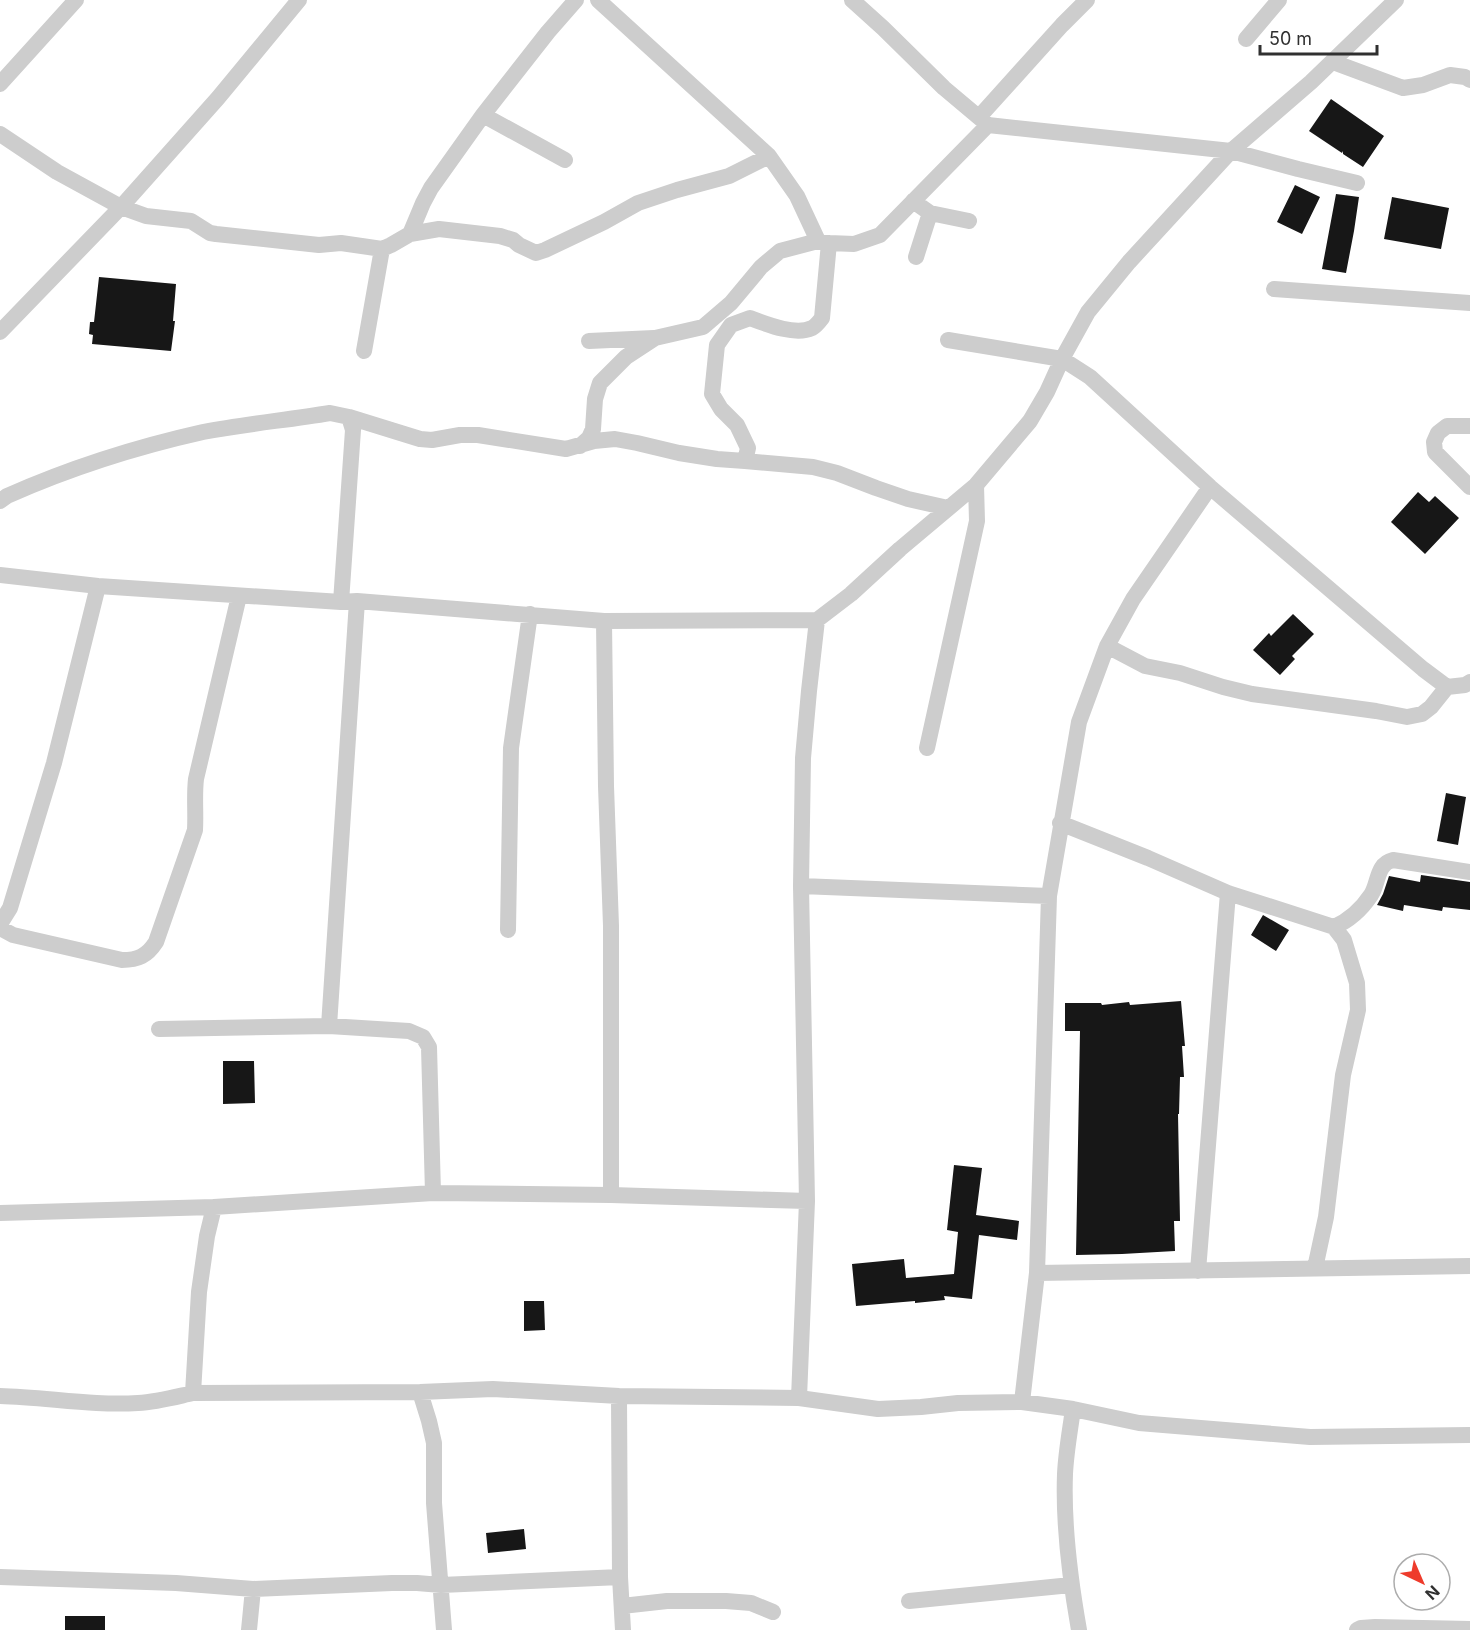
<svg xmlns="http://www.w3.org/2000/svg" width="1470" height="1630" font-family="Inter,sans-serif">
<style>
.building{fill:#171717}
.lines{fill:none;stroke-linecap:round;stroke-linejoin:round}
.minor{stroke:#cdcdcd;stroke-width:16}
</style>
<rect width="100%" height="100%" fill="#fff"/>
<!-- building -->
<path class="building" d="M1331 99 1384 136 1363 167 1343 154V151L1342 153 1309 131Z
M1295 185 1320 197 1302 234 1277 222Z
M1336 194 1359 197 1354 231 1346 273 1322 269Z
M1392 197 1449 208 1441 249 1384 239Z
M99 277 176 284 173 321H175L171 351 92 344 93 335 89 334 90 322H94Z
M1418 492 1429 502 1435 496 1459 518 1425 554 1391 522Z
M1293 614 1314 634 1292 656 1295 659 1280 675 1253 650 1269 633 1271 636Z
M1446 793 1466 797 1458 845 1437 841Z
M1421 875 1470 882V910L1443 907 1442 911 1404 905 1403 911 1377 905 1383 894 1389 876 1420 882Z
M1263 915 1289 930 1276 951 1251 935Z
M1181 1001 1185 1046H1182L1184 1077H1180L1179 1114H1178L1180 1221H1174L1175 1251 1122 1254 1076 1255 1080 1031H1065V1003H1101L1102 1005 1129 1002 1130 1005Z
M223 1061H254L255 1103 223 1104Z
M954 1165 982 1168 976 1215 1019 1221 1017 1240 979 1235 972 1299 944 1296 945 1300 915 1303V1301L856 1306 852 1264 904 1259 906 1278 954 1274 958 1232 947 1230Z
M524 1301H544L545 1330 524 1331Z
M524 1529 526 1549 488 1553 486 1533Z
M65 1616H105V1630H65Z"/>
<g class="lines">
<!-- minor -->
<path class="minor" d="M598 0 769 156 797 196 818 241
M1246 39 1279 0
M1333 62 1403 88 1423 85 1450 75 1465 77 1470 80
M0 84 76 0
M483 115 565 160
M979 117 1062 25 1087 0
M988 125 1231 151 1298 169 1357 183
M0 134 57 172 121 207 146 216 191 221 210 233 216 234 319 245 341 243 382 249 391 245 410 234 439 229 500 236 513 240 519 245 536 253 545 250 604 222 638 203 677 190 729 176 769 156
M913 201 930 213 969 221
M410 234 423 203 431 188 483 115 548 32 576 0
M829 243 822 318C819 322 816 326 812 328 795 336 766 324 750 318L731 325 717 345 712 394 721 409 737 425 748 448 745 461 813 467 837 473 876 488 908 499 948 508
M916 257 930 213
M1274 289 1470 303
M0 332 121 207 218 98 299 0
M948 340 1062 359 1090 377 1210 487 1423 669 1447 687 1465 685 1470 682
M589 341 654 338
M364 351 382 249
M349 417 420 439 432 440 460 435H478L566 449 594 441 615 439 637 443 679 453 717 459 745 461
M1470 426H1447L1438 433 1434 442 1435 452 1470 487
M580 446 589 438 593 429 595 399 600 383 626 357 655 338 703 327 731 303 761 267 780 251 818 241 829 243 854 244 880 235 988 125 944 88 883 28 852 0
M0 501 7 496C70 468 136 447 203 432 245 424 288 420 330 413L349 417 353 430 341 602
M0 575 98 586 341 602 357 601 604 621 817 620 851 594 900 549 976 485 1030 421 1047 392 1062 359 1088 312 1129 262 1231 151 1311 82 1396 0
M604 621 606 786 611 926V1195L433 1193 214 1207 207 1236 199 1292 193 1393 420 1392 493 1389 619 1396 799 1398 878 1409 921 1407 958 1403 1022 1402 1073 1409 1139 1423 1310 1437 1470 1435
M1107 646 1145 666 1180 673 1223 687 1252 694 1376 711 1407 717 1422 714 1431 707 1447 687
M927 748 977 521 976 485
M1060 823 1148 858 1228 893 1334 927 1344 940 1357 983 1358 1010 1343 1075 1326 1217 1315 1268
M801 886 1049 896
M0 924 10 908 54 763 98 586
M1334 927C1350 920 1361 910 1371 895 1379 883 1376 864 1393 860L1470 872
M0 928 13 935 122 960C138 960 147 956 156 942L195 830C196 813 194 796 196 779L239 596
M508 930 511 748 530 614
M329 1026 357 601
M159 1029 329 1026 409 1031 423 1037 429 1047 433 1193
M611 1195 807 1201
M0 1213 214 1207
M1198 1271 1228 893
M1037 1273 1470 1266
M420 1392 429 1421 434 1443V1503L444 1630
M0 1396C46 1397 92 1406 138 1403 157 1402 175 1397 193 1393
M619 1396 620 1577
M799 1398 807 1201 801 886 803 758 809 691 817 620
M1022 1402 1037 1273 1049 896 1079 722 1107 646 1133 599 1210 487
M1073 1409C1070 1431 1066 1452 1065 1474 1063 1526 1070 1579 1079 1630
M0 1577 176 1583 253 1589 392 1583H417L441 1585 620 1577 623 1630
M909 1601 1071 1585
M622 1606 667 1601H726L751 1603 773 1612
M249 1630 253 1589
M1357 1630 1361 1628 1375 1627 1470 1629"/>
</g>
<!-- north arrow -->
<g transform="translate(1422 1582) rotate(136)"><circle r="28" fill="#ffffff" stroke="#acacac" stroke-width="1.5"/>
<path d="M0-4.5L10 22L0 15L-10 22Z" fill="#ee3b2b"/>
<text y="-9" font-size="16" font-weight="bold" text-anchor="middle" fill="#303030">N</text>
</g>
<!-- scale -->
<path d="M1260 45v9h117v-9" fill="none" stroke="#303030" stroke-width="3"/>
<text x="1269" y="45" font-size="18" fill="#303030" stroke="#ffffff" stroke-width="4.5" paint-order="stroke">50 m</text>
</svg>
